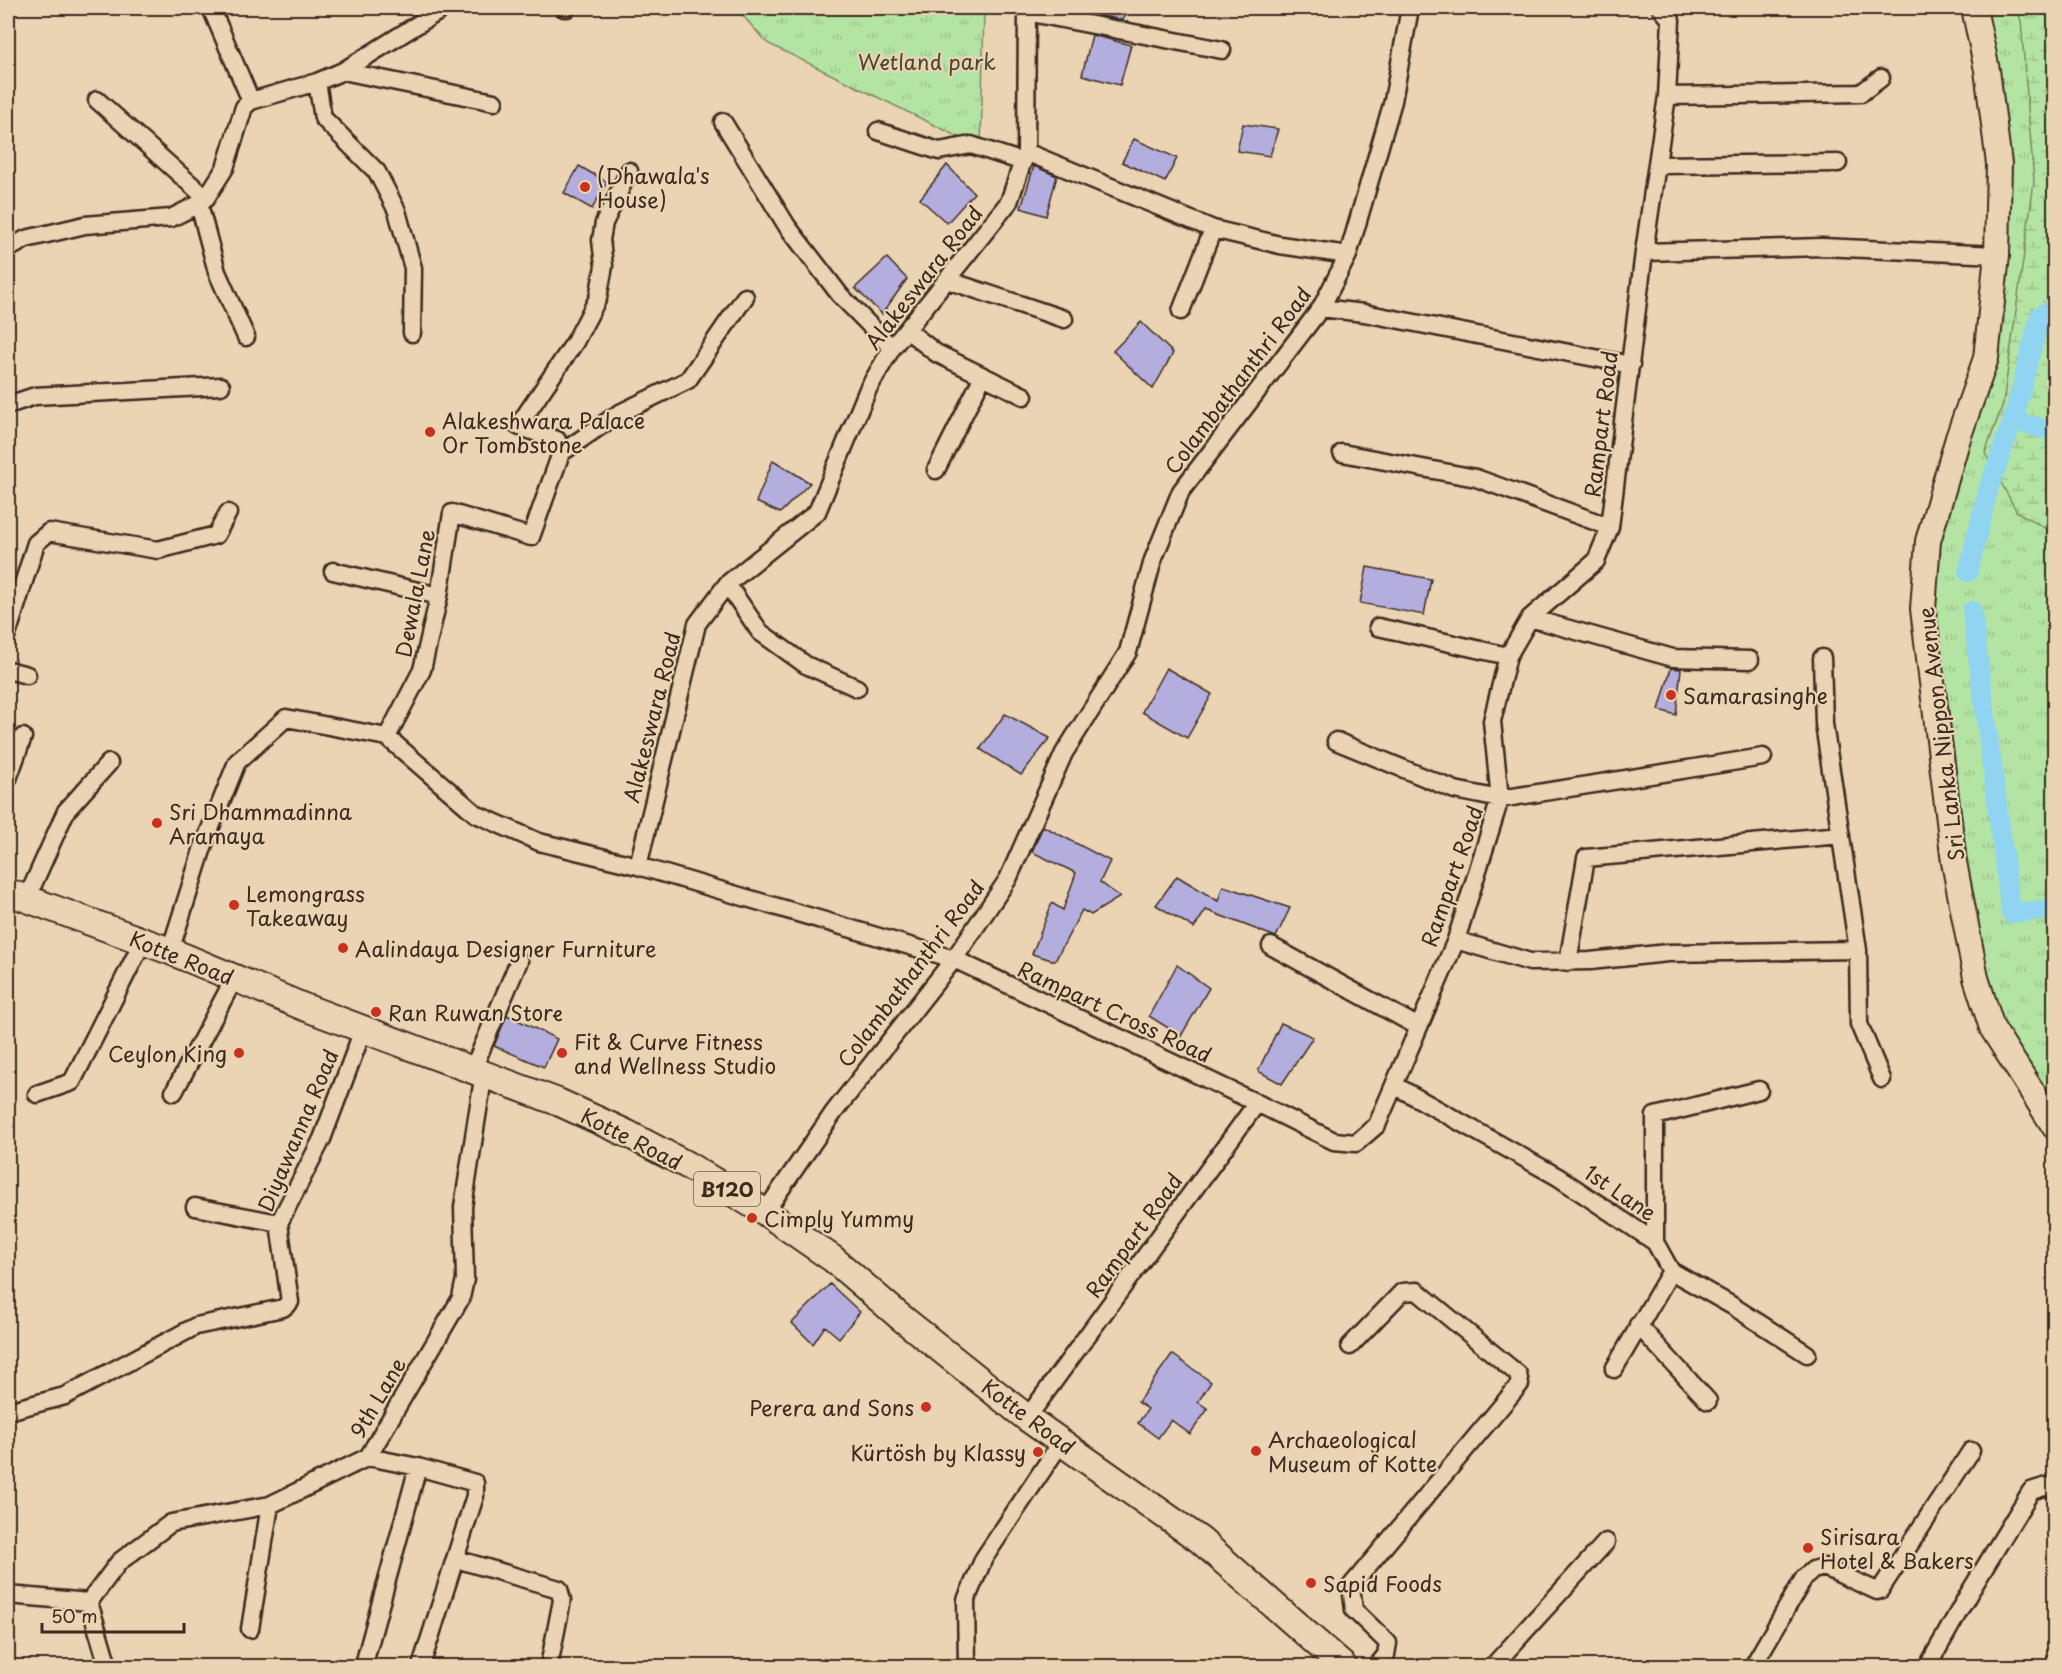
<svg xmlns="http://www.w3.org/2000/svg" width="2062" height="1674" font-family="'Playpen Sans',sans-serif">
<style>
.grass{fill:url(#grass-tufts);stroke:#788760;stroke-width:1.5}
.wetland{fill:url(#wetland-marsh);stroke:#788760;stroke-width:1.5}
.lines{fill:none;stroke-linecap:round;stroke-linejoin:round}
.canal{stroke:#90d4f1;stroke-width:20}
.building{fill:#b4aedf;stroke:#3b2a1e;stroke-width:1.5}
.street-casing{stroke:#3b2a1e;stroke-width:21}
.secondary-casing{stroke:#3b2a1e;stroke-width:28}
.primary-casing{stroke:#3b2a1e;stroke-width:30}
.street{stroke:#ebd4b4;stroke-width:16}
.secondary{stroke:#ebd4b4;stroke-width:24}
.primary{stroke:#ebd4b4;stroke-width:26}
.poi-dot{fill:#c8321e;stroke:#ebd4b4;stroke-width:2}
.labels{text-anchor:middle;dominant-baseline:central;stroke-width:4.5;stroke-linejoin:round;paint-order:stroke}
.shield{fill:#ebd4b4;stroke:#705d4b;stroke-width:1.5}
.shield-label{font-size:20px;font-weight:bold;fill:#3b2a1e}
.park-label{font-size:21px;fill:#4d4632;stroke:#ebd4b4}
.poi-label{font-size:21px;fill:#3b2a1e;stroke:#ebd4b4;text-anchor:start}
.street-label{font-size:21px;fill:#3b2a1e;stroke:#ebd4b4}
</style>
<defs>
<pattern id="grass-tufts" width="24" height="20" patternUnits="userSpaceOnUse" patternTransform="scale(1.5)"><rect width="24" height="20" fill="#b4e4a3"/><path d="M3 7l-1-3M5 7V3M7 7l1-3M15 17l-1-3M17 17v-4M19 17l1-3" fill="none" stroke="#9cc48c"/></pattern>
<pattern id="wetland-marsh" width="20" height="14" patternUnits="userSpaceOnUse" patternTransform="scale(1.5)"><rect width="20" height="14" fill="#b4e4a3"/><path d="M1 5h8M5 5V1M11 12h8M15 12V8" fill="none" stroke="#9cc48c"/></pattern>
</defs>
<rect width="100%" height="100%" fill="#ebd4b4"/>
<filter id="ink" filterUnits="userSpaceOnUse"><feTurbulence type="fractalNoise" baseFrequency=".0167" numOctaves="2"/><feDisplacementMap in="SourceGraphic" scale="12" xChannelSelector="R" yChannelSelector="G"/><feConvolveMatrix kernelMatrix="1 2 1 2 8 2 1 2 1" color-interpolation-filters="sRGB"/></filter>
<g filter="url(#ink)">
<!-- grass -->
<path class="grass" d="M736 8H984L981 148 767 43Z
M1974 8H2054V1126L1992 1028 1923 609 1997 255Z"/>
<!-- wetland -->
<path class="wetland" d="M2017 8H2054V533L2017 512 1985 453 2003 404 2034 182 2021 21Z"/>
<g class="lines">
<!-- canal -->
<path class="canal" d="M2013 420 2040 316 2054 309
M1968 572 1988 490 2013 420 2054 432
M1972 611 2011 913 2054 909"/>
</g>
<!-- building -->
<path class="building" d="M1099 8H1125L1123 20 1097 15Z
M1092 35 1131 45 1120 85 1082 75Z
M1243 124 1278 129 1270 156 1237 151Z
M1134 139 1177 158 1165 182 1122 162Z
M947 165 974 193 947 223 920 199Z
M579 166 607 182 592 209 564 193Z
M1034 166 1057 176 1046 216 1021 208Z
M887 258 907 279 882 314 855 288Z
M1141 322 1173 353 1153 389 1113 351Z
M773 460 810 483 780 513 756 502Z
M1367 567 1431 579 1424 615 1360 603Z
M1166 668 1212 694 1187 738 1142 712Z
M1671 668 1681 669 1676 715 1659 710Z
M1005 714 1050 738 1021 775 980 749Z
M1043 826 1110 861 1100 882 1120 897 1091 915 1082 910 1055 961 1032 954 1052 903 1063 910 1076 873 1032 852Z
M1177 876 1218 901 1223 886 1290 908 1276 937 1206 910 1194 928 1156 905Z
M1177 965 1209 988 1181 1036 1149 1016Z
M507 1015 557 1039 544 1067 494 1046Z
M1281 1023 1313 1037 1282 1084 1258 1071Z
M830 1284 860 1312 839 1338 825 1326 813 1344 792 1323Z
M1172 1354 1211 1382 1198 1402 1208 1409 1190 1434 1171 1420 1158 1438 1138 1423 1148 1409 1138 1402Z"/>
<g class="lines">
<!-- street casing -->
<g class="street-casing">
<path id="street" d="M211 8 251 101
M564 8H567
M1026 12 1222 50
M343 71 494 102
M317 82 323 118 377 172 397 211 413 268 412 333
M1667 96 1861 93 1881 78
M97 100 206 198
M723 122 787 226 840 295 892 348
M878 131 939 151 971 145 1023 162
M1026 152 1213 229 1280 245 1348 255
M1658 165 1838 163
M199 204 217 272 246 337
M8 249 26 239 85 225 171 218 199 204 206 198 225 168 244 107 251 101 317 82 343 71 444 8
M1644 252 1822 247 1997 255
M947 280 1064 319
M1321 308 1364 313 1631 365
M1181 311 1213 229
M907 330 936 353 1024 396
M8 405 35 396 221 386
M561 453 557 440 518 426 575 342 598 298 604 266 601 240 604 223 629 171
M1342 453 1476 478 1610 527
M936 470 983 376
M333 571 439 596
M727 584 760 632 806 665 857 688
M1530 618 1673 658 1750 660
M1378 627 1508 656
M8 632 36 543 49 532 158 550 216 535 228 513
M1822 658 1824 724 1858 950 1859 1024 1882 1079
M8 670 27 675
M387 737 422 670 439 596 452 513 531 537 561 453 618 414 688 380 745 297
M1336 741 1455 790 1500 799 1763 757
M8 779 23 737
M638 866 697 624 727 584 817 512 868 389 892 348 1009 202 1026 152 1027 8
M27 898 66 811 109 763
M1456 940 1530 962 1590 961 1668 953 1858 950
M1271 946 1417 1026
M170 951 204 844 237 762 286 718 387 737 476 814 539 842 638 866 954 959 1257 1103
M1568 962 1586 858 1841 835
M473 1069 519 961
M1394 1085 1558 1177 1655 1242 1671 1271 1731 1305 1807 1354
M174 1092 234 979
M37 1094 72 1082 143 941
M195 1207 279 1223
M765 1212 834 1112 954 959 1008 879 1064 753 1128 652 1153 560 1181 491 1321 308 1348 255 1393 101 1410 8
M1655 1242V1116L1759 1090
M1638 1325 1708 1401
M1350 1346 1402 1292 1417 1291 1518 1374 1520 1384 1351 1586 1354 1610 1388 1643 1386 1655 1377 1666
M1614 1369 1671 1271
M8 1411 65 1396 196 1326 283 1308 290 1302 279 1223 322 1139 363 1030
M1027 1418 1257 1103 1334 1141 1356 1143 1377 1125 1456 940 1500 799 1492 721 1508 656 1530 618 1596 561 1610 527 1644 252 1667 96 1671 20 1661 8
M368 1457 418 1467 475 1483V1496L421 1666
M456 1559 559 1589 562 1600 549 1666
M8 1595 89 1602 119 1562 171 1523 270 1505 368 1457 461 1298 465 1279 463 1207 484 1072
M89 1602 108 1666
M250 1629 270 1505
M364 1664 418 1467
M967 1666 966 1600 984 1558 1062 1441
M1493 1666 1606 1542
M1753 1666 1804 1578 1813 1570 1824 1567 1877 1591 1880 1590 1971 1451
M1928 1666 1968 1595 2031 1491 2047 1486 2054 1490"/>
</g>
<!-- secondary casing -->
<g class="secondary-casing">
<path id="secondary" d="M1974 8 1987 70 1999 164 1997 255 1986 358 1958 438 1928 541 1923 609 1954 862 1976 978 1992 1028 2054 1126"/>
</g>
<!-- primary casing -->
<g class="primary-casing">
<path id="primary" d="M8 892 170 951 304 1007 558 1102 626 1133 687 1165 765 1212 833 1259 898 1315 1027 1418 1200 1540 1343 1666"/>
</g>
<!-- street -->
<use href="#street" class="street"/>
<!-- secondary -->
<use href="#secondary" class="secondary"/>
<!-- primary -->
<use href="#primary" class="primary"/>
</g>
</g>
<!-- markers -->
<g class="poi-dot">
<circle cx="585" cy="187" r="6"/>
<circle cx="430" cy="432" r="6"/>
<circle cx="1671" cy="695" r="6"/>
<circle cx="157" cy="823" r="6"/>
<circle cx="234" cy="905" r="6"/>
<circle cx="343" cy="948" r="6"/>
<circle cx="376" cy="1012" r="6"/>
<circle cx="239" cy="1053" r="6"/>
<circle cx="562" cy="1053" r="6"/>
<circle cx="752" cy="1218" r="6"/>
<circle cx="926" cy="1407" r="6"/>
<circle cx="1256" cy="1451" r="6"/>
<circle cx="1038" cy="1452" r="6"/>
<circle cx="1808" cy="1548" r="6"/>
<circle cx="1311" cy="1583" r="6"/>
</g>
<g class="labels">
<!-- shield labels -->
<rect class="shield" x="694" y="1172" width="66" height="34" rx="4.5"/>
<g class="shield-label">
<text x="727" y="1189">B120</text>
</g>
<!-- park labels -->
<g class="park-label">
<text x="927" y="61">Wetland park</text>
</g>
<!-- poi labels -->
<g class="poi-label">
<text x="597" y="175">(Dhawala's<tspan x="597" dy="24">House)</tspan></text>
<text x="442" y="420">Alakeshwara Palace<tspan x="442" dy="24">Or Tombstone</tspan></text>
<text x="1683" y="695">Samarasinghe</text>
<text x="169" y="811">Sri Dhammadinna<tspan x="169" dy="24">Aramaya</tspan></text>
<text x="246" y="893">Lemongrass<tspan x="246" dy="24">Takeaway</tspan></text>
<text x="355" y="948">Aalindaya Designer Furniture</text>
<text x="388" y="1012">Ran Ruwan Store</text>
<text x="574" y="1041">Fit &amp; Curve Fitness<tspan x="574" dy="24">and Wellness Studio</tspan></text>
<text x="227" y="1053" text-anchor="end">Ceylon King</text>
<text x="764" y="1218">Cimply Yummy</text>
<text x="914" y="1407" text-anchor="end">Perera and Sons</text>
<text x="1268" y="1439">Archaeological<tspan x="1268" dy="24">Museum of Kotte</tspan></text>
<text x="1026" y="1452" text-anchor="end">Kürtösh by Klassy</text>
<text x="1820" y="1536">Sirisara<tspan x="1820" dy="24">Hotel &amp; Bakers</tspan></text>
<text x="1323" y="1583">Sapid Foods</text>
</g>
<!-- street labels -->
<g class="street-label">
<text transform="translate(923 277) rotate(-52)">Alakeswara Road</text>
<text transform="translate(1237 380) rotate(-53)">Colambathanthri Road</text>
<text transform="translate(1600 424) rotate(-83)">Rampart Road</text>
<text transform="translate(414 593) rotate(-79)">Dewala Lane</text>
<text transform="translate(651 717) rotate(-76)">Alakeswara Road</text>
<text transform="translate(1940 734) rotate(-97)">Sri Lanka Nippon Avenue</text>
<text transform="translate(1451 876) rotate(-71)">Rampart Road</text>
<text transform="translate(182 957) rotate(22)">Kotte Road</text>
<text transform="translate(910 973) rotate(-53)">Colambathanthri Road</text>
<text transform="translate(1115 1011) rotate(25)">Rampart Cross Road</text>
<text transform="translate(297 1130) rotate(-67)">Diyawanna Road</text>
<text transform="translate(632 1138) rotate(27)">Kotte Road</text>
<text transform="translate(1621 1192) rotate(34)">1st Lane</text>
<text transform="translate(1133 1235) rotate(-54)">Rampart Road</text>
<text transform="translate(377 1397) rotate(-60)">9th Lane</text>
<text transform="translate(1029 1416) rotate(37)">Kotte Road</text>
</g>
</g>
<!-- margin -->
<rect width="2062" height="1674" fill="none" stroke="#ebd4b4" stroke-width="30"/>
<rect x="15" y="15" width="2032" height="1644" fill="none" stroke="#3b2a1e" stroke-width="2" filter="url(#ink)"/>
<!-- scale -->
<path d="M42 1623v9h142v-9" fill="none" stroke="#3b2a1e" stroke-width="3"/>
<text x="51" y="1623" font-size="18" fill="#3b2a1e" stroke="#ebd4b4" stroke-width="4.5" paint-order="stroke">50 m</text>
</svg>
